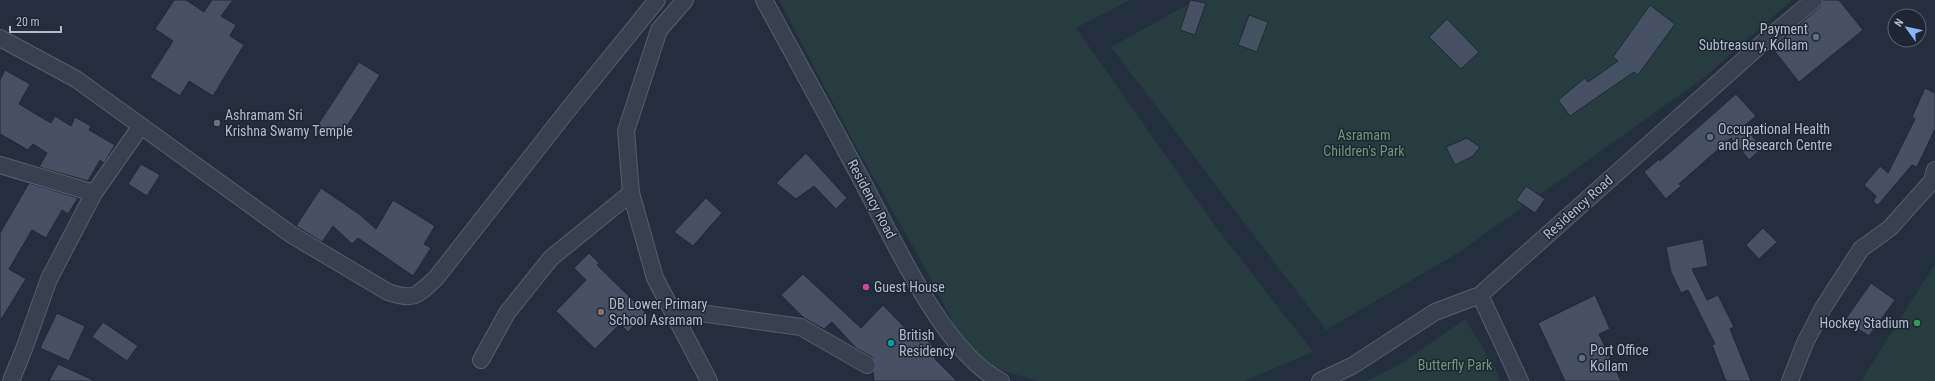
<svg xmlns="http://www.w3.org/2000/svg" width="1935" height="381" font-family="'Roboto Condensed',sans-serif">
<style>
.green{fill:#263c3f}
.building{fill:#455162;stroke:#1f2835}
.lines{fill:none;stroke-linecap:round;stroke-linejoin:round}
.minor-casing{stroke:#565f6c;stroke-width:18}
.minor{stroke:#38414e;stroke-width:16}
.service-dot{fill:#5c6f8a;stroke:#1d2633;stroke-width:1.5}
.worship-dot{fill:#6b7280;stroke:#1d2633;stroke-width:1.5}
.hotel-dot{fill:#d1479c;stroke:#1d2633;stroke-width:1.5}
.education-dot{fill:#8d6e63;stroke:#1d2633;stroke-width:1.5}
.leisure-dot{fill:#2e9e5b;stroke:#1d2633;stroke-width:1.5}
.culture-dot{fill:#0f9aa8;stroke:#1d2633;stroke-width:1.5}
.labels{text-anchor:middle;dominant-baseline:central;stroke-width:3;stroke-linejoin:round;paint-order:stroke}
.poi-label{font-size:14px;fill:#b4bcc9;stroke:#1d2633;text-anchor:start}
.park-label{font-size:14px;fill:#6b9a76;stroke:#1d2633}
.street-label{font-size:14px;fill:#b4bcc9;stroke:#1d2633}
</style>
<rect width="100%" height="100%" fill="#242f3e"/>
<!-- green -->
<path class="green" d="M779 0H1130L1076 28 1215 226 1313 352 1244 381H1037L973 362 923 264 853 141Z
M1196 0H1792L1706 76 1458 253 1326 330 1111 47Z
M1935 264V381H1861Z
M1465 319 1495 368 1500 381H1367L1399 365Z"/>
<!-- building -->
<path class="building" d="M174 0H186L204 12 212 0H233L221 16 236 25 230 36 244 45 213 96 189 81 180 96 150 77 173 41 155 29Z
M1190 0 1206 3 1195 35 1180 30Z
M1823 0H1839L1863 30 1799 82 1772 48 1820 7Z
M1650 5 1675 24 1638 75 1634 72 1570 116 1558 100 1585 78 1588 82 1618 61 1613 57Z
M1249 15 1268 22 1257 52 1238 45Z
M1447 19 1479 52 1461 69 1429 37Z
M359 62 380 75 338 140 317 126Z
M5 70 30 84 19 104 51 123 55 116 71 126 75 117 91 126 89 130 115 145 104 163 100 160 88 181 39 167 47 153 33 144 28 150 0 134V80Z
M1925 88 1935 93V129L1917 167 1912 165 1878 205 1873 202 1876 196 1864 185 1880 166 1888 173 1915 119 1912 117Z
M1736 94 1756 116 1744 126 1762 148 1749 160 1731 138 1679 184 1681 186 1666 199 1644 172 1659 159 1660 161Z
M1467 138 1480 147 1473 156 1455 165 1446 147Z
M806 153 847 198 836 209 814 186 796 199 776 183Z
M141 164 160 175 147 196 128 184Z
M29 183 78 198 68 214 62 210 46 238 32 230 9 269 26 279 0 321V233Z
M1526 186 1545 199 1535 213 1516 200Z
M321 188 359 214 376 229 393 200 435 226 424 244 431 248 413 276 358 238 352 244 333 226 322 242 296 226Z
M706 198 722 213 693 246 674 232Z
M1763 228 1777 242 1759 259 1746 245Z
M1703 239 1708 266 1692 269 1707 300 1718 295 1734 327 1730 329 1751 381H1726L1712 345 1715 344 1688 290 1681 293 1671 272 1666 247Z
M589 253 599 263 597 265 646 313 628 332 620 324 595 349 556 311 586 280 574 268Z
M803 274 861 328 883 305 909 332 923 336 928 340 932 345 935 359 957 381H874L873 372 876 365 872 357 856 348 832 322 824 329 804 318 781 295Z
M1871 283 1895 300 1869 336 1845 320Z
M1595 295 1610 329 1599 334 1621 381H1565L1538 323Z
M57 313 85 326 69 361 40 348Z
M103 322 138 346 127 361 92 337Z
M58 364 95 381H49Z"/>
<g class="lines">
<!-- minor casing -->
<g class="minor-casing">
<path id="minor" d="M685 0 659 30 626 131 631 193 655 278 709 381
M764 0C797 60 829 119 861 179 892 236 943 353 1001 381
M0 38 76 79 292 235 388 292C414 301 417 296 436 278L567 111 657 0
M0 165 94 193
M1480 295 1520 381
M672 309 801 327 867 365
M481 360 507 313 551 258 631 193
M11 381 24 349 49 279 94 193 141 126
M1320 381 1352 366 1435 312 1480 295 1766 40 1814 0
M1790 381 1805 343 1823 308 1861 249 1890 228 1932 181 1935 170"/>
</g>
<!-- minor -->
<use href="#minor" class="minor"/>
</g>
<!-- markers -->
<g class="service-dot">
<circle cx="1816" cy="37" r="4"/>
<circle cx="1710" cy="137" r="4"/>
<circle cx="1582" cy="358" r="4"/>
</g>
<circle class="worship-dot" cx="217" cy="123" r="4"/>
<circle class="hotel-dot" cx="866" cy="287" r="4"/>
<circle class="education-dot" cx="601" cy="312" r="4"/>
<circle class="leisure-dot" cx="1917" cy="323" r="4"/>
<circle class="culture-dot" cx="891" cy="343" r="4"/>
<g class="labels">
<!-- poi labels -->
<g class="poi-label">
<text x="1808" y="29" text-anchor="end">Payment<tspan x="1808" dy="16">Subtreasury, Kollam</tspan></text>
<text x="225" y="115">Ashramam Sri<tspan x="225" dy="16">Krishna Swamy Temple</tspan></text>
<text x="1718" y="129">Occupational Health<tspan x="1718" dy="16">and Research Centre</tspan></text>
<text x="874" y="287">Guest House</text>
<text x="609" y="304">DB Lower Primary<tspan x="609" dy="16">School Asramam</tspan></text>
<text x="1909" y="323" text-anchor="end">Hockey Stadium</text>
<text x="899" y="335">British<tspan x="899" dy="16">Residency</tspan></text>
<text x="1590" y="350">Port Office<tspan x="1590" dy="16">Kollam</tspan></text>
</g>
<!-- park labels -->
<g class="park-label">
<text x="1364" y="135">Asramam<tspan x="1364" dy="16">Children's Park</tspan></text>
<text x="1455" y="365">Butterfly Park</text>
</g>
<!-- street labels -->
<g class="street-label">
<text transform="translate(872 199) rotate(62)">Residency Road</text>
<text transform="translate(1578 207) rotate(-42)">Residency Road</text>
</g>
</g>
<!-- north arrow -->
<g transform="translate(1907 28) rotate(303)"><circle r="19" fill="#1d2633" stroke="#59626f"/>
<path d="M0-3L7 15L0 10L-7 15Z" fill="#8ab4f8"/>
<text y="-6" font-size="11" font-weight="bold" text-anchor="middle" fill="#b4bcc9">N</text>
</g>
<!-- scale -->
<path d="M10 26v6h51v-6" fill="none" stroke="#b4bcc9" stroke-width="2"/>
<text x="16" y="26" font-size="12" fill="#b4bcc9" stroke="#1d2633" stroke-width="3" paint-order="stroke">20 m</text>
</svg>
